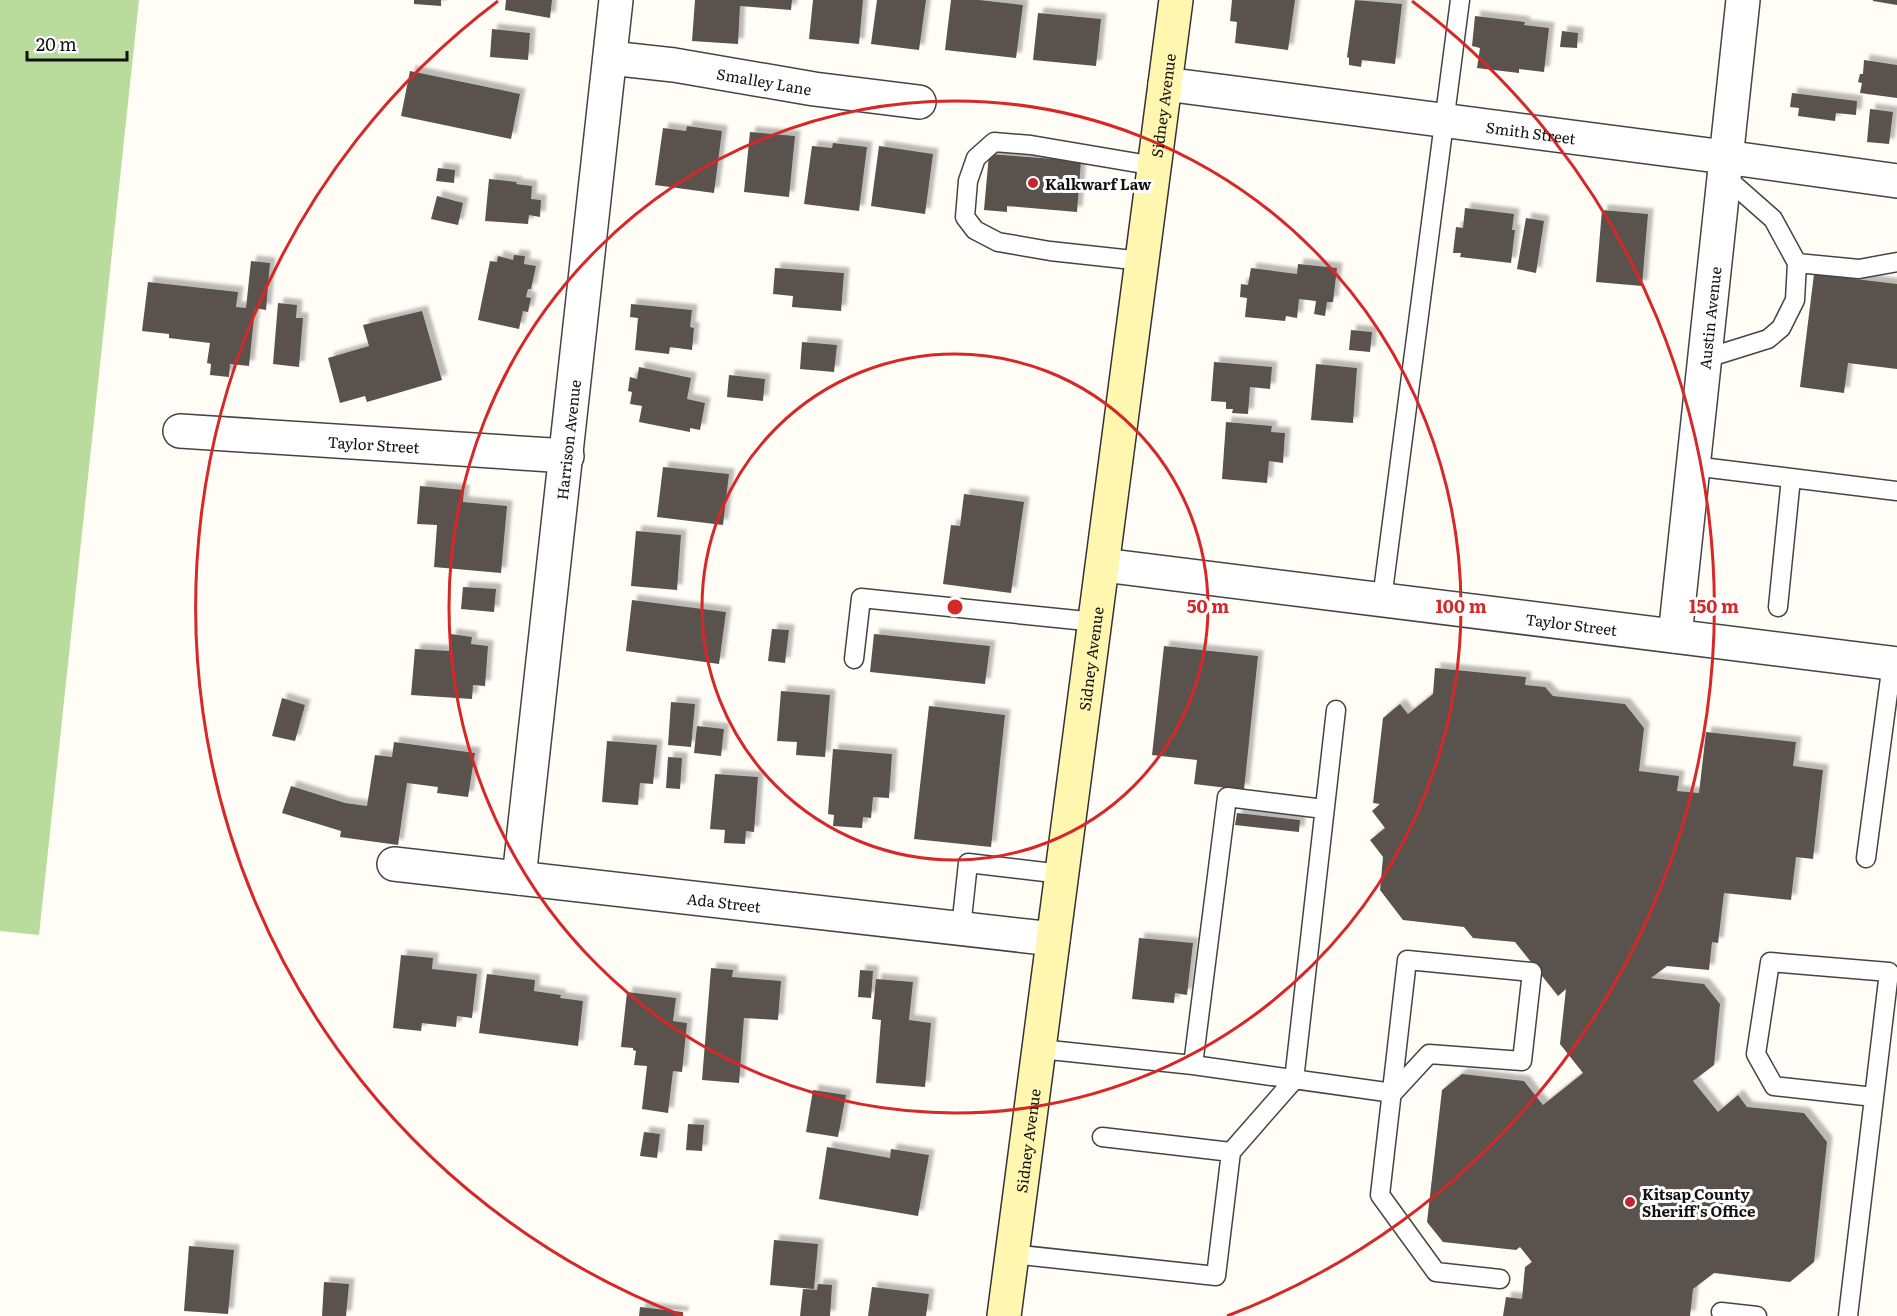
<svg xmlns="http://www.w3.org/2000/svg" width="1897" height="1316" font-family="Literata,serif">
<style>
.forest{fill:#b9dc9c}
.building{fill:#5a524d;filter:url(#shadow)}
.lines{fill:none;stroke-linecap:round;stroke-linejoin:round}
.lane-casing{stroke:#444;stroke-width:21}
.street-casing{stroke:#444;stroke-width:36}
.secondary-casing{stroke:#333;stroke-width:36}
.lane{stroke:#fff;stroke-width:18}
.street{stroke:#fff;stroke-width:33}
.secondary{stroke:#fff6b0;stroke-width:33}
.ring{fill:none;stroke:#d62828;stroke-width:3}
.poi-dot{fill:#c4262e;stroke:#fff;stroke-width:2}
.labels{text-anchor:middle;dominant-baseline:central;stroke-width:6;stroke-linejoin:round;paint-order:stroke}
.street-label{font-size:15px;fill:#111;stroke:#fff}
.poi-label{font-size:15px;font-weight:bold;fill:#111;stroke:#fff;text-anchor:start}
.centre{fill:#d62828;stroke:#fff;stroke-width:3}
.ring-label{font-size:18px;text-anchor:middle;font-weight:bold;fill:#d62828;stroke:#fff;stroke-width:6;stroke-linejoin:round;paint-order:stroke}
</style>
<defs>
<filter id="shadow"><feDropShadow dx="5.5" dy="-5.5" stdDeviation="1.5" flood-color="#0004"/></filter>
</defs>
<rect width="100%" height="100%" fill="#fffdf5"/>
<!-- forest -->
<path class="forest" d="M0 0H139L39 935 0 931Z"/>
<!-- building -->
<path class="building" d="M414 0H441V6L414 4Z
M506 0H552L550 18 505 10Z
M695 0H792L791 10 740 6 738 44 692 41Z
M813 0H863L859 44 809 39Z
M877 0H926L919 50 871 44Z
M951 0H979L1023 5 1016 58 945 50Z
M1232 0H1295L1288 50 1235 43 1237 22 1230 21Z
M1355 0 1402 4 1395 64 1362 60 1361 67 1349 65V58L1347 57Z
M1873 0H1897V5L1873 1Z
M1038 13 1101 19 1096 66 1033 60Z
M1475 16 1525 22 1524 25 1549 28 1544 72 1519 69V73L1477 68 1480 48 1472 46Z
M492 29 530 33 528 60 490 57Z
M1562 31 1578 33 1577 48 1560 47Z
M1864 60 1897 65V98L1860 93 1862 83 1858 82 1860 74H1863Z
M410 71 520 94 511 139 401 116Z
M1792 93 1857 101 1856 115 1836 113 1835 121 1798 116 1799 108 1790 107Z
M1870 109 1893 112 1889 144 1867 142Z
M687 126 722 131 714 193 655 185 663 128 686 131Z
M750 132 795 136 789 197 744 192Z
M833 143 867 147 859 211 804 204 812 146 832 148Z
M879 146 933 154 925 214 871 206Z
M989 154 1081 161 1077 212 1007 206V212L984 210Z
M438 168 455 170 454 183 436 181Z
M489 179 517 182 516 184 532 186 531 199 541 200 540 217 529 215 528 224 485 221Z
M437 196 463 203 458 225 431 219Z
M1465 208 1514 214 1512 230H1515L1511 263 1460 257 1461 253H1453L1456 227 1463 228Z
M1602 210 1648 214 1642 286 1596 282Z
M1526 218 1544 221 1536 273 1517 269Z
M514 255 525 256 524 264 536 266 531 289H528L526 297 531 298 528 312 523 311 519 329 478 320 490 261 497 262 498 256 513 260Z
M251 261 270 263 266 310 255 308 249 366 230 364 229 377 210 375 211 364 207 363 210 343 169 338V334L142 331 148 282 238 292 236 307 246 308Z
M1298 264 1337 268 1333 302H1327L1325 316 1314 314 1316 301 1299 299 1297 318 1286 316 1285 321 1245 317 1247 298 1240 297 1241 284 1248 285 1251 268 1297 274Z
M775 268 844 273 841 311 792 307 793 296 773 294Z
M1814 274 1897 284V369L1848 363 1844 393 1800 387Z
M278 303 297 305 296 318H303L299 367 273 364Z
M631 304 692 310 690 327 694 328 692 350 670 347 669 354 635 350 638 318 630 317Z
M422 311 442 380 367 402 365 396 340 403 328 358 369 346 363 325Z
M1351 330 1372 332 1370 352 1349 350Z
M802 342 837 345 834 372 800 369Z
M1214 362 1272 367 1270 389 1250 387 1248 414 1232 413 1233 409H1226V402L1211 401Z
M1316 364 1357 368 1353 423 1311 420Z
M639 367 691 378 687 399 705 403 700 430 690 428V432L639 422 642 406 630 404 632 392 628 391 630 377 637 379Z
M729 375 765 379 763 401 727 397Z
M1226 422 1272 426 1271 432 1285 433 1283 463 1269 461 1267 483 1222 479Z
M663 467 729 474 723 525 657 517Z
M420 486 464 490 463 502 507 506 501 573 434 567 437 525 417 524Z
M964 494 1024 502 1011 593 943 584 951 525 960 526Z
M636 531 681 535 677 590 631 586Z
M463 587 496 589 494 612 461 609Z
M632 600 726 612 719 664 626 651Z
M772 629 789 630 785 663 768 661Z
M451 634 472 637 471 644 488 646 485 686 473 685 472 699 411 695 415 649 449 651Z
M874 634 990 646 985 684 870 672Z
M1164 646 1258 656 1244 790 1194 784 1197 760 1152 755Z
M1435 668 1526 677 1525 685 1545 687 1553 696 1625 704 1644 728 1639 771 1679 776 1677 791 1699 793 1706 732 1796 742 1793 766 1823 770 1813 859 1796 857 1791 900 1724 893 1718 943 1712 942 1709 970 1667 966 1651 978 1704 984 1720 1004 1714 1065 1693 1081 1718 1112 1738 1095 1747 1107 1804 1113 1827 1142 1814 1262 1790 1282 1714 1273 1693 1289 1690 1316H1503L1506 1297 1522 1299 1525 1267 1532 1262 1520 1247 1516 1250 1443 1242 1427 1222 1442 1090 1462 1074 1524 1081 1543 1105 1583 1073 1560 1044 1566 989 1558 996 1515 942 1473 938 1464 927 1403 920 1380 890 1383 857 1370 840 1385 828 1372 811 1380 804 1373 803 1383 718 1400 704 1408 714 1433 694Z
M781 691 830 695 825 757 796 755 797 742 777 741Z
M282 698 305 705 295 741 272 736Z
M671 702 695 704 691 747 668 745Z
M929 706 1005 715 991 847 914 839Z
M697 726 724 729 721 756 694 753Z
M607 741 657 745 653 784 640 783 638 805 602 802Z
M394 742 475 753 468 797 437 793 438 787 407 783 398 845 340 837 341 831 282 813 291 786 345 803 367 806 375 755 392 757Z
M833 749 892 754 889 798 873 797 871 818 863 817 862 828 833 826 834 815 828 814Z
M668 757 682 758 680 789 666 788Z
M715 774 758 777 754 832 746 831 745 844 724 843 725 830 710 829Z
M1237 813 1300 820 1299 832 1235 825Z
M1139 938 1193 943 1187 995 1175 993 1174 1003 1132 999Z
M401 955 433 958 432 969 477 974 472 1018 457 1016 456 1027 422 1023 421 1031 393 1028Z
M711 968 733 970 732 977 781 981 778 1020 744 1018 739 1083 702 1080Z
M860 970 873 971 871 998 858 997Z
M487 974 535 980 534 991 561 995 560 998 583 1001 578 1046 479 1033Z
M876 979 913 982 909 1020 931 1023 925 1087 876 1083 881 1020 872 1019Z
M627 992 676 998 673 1021 687 1023 682 1072 673 1071 668 1113 642 1109 647 1066 634 1065 636 1051 633 1050V1048L621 1047Z
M813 1090 846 1095 838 1137 806 1132Z
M688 1124 704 1125 702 1151 686 1150Z
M644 1132 660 1134 657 1158 640 1156Z
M827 1147 890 1158 891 1149 929 1155 918 1216 819 1199Z
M774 1240 818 1244 814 1289 770 1285Z
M189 1246 234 1250 228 1314 184 1311Z
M324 1282 349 1284 346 1316H322Z
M818 1284 832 1285 830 1316H800L803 1289 817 1290Z
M872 1287 929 1294 926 1316H868Z
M640 1307 683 1312V1316H639Z"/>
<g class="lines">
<!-- lane casing -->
<g class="lane-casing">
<path id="lane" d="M1142 261 1050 251 998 242 975 230 965 217 968 181 976 158 994 142 1031 145 1155 166
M1797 263 1859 269 1897 262
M1704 359 1768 339 1781 328 1795 300 1797 263 1773 219 1723 175
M1693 466 1897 491
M1382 599 1460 0
M1778 607 1791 478
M854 659 861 598 1096 622
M1866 858 1892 663
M961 928 968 863 1062 874
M1040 1049 1193 1065 1393 1093 1429 1054 1522 1061 1532 972 1407 960 1380 1195 1436 1272 1500 1279
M1193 1065 1227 797 1324 809
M1102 1137 1231 1152 1294 1080 1336 710
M1012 1254 1216 1276 1231 1152
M1721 1312 1757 1316
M1848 1316 1889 972 1770 962 1756 1054 1774 1086 1874 1097"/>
</g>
<!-- street casing -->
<g class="street-casing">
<g id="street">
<path id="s1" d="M610 58 674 65 814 89 919 102"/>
<path id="s2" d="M1165 84 1725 157 1897 181"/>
<path id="s3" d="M180 431 567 456"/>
<path id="s4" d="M1103 565 1897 664"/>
<path id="s5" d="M1675 636 1743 0"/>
<path id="s6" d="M394 864 1053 939"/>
<path id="s7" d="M519 878 616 0"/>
</g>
</g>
<!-- secondary casing -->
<g class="secondary-casing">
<g id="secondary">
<path id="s8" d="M1004 1316 1176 0"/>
</g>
</g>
<!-- lane -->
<use href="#lane" class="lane"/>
<!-- street -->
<use href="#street" class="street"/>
<!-- secondary -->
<use href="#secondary" class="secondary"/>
</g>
<!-- distance rings -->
<g class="ring">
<circle cx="955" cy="607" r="253"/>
<circle cx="955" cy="607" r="506"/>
<path d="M683 1316A759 759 0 0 1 498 1M1412 1A759 759 0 0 1 1227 1316"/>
</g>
<!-- markers -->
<g class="poi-dot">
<circle cx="1033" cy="183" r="6"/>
<circle cx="1630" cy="1202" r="6"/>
</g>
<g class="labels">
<!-- street labels -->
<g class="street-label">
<text stroke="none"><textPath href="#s1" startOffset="156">Smalley Lane</textPath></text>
<text stroke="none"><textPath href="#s8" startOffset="1221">Sidney Avenue</textPath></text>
<text stroke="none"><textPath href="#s2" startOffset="369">Smith Street</textPath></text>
<text stroke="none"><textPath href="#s5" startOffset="320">Austin Avenue</textPath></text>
<text stroke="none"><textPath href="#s7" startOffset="441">Harrison Avenue</textPath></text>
<text stroke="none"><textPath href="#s3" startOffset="194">Taylor Street</textPath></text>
<text stroke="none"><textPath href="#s4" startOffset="472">Taylor Street</textPath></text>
<text stroke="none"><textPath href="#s8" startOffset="663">Sidney Avenue</textPath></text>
<text stroke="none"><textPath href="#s6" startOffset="332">Ada Street</textPath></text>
<text stroke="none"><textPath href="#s8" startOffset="177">Sidney Avenue</textPath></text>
</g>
<!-- poi labels -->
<g class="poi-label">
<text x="1045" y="183">Kalkwarf Law</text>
<text x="1642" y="1193">Kitsap County<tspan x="1642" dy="17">Sheriff's Office</tspan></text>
</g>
</g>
<circle cx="955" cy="607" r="9" class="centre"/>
<g class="ring-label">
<text x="1208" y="613">50 m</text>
<text x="1461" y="613">100 m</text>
<text x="1714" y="613">150 m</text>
</g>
<!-- scale -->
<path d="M27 51v9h100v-9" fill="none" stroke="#111111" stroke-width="3"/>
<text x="36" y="51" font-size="18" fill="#111111" stroke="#ffffff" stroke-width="4.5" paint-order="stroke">20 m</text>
</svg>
